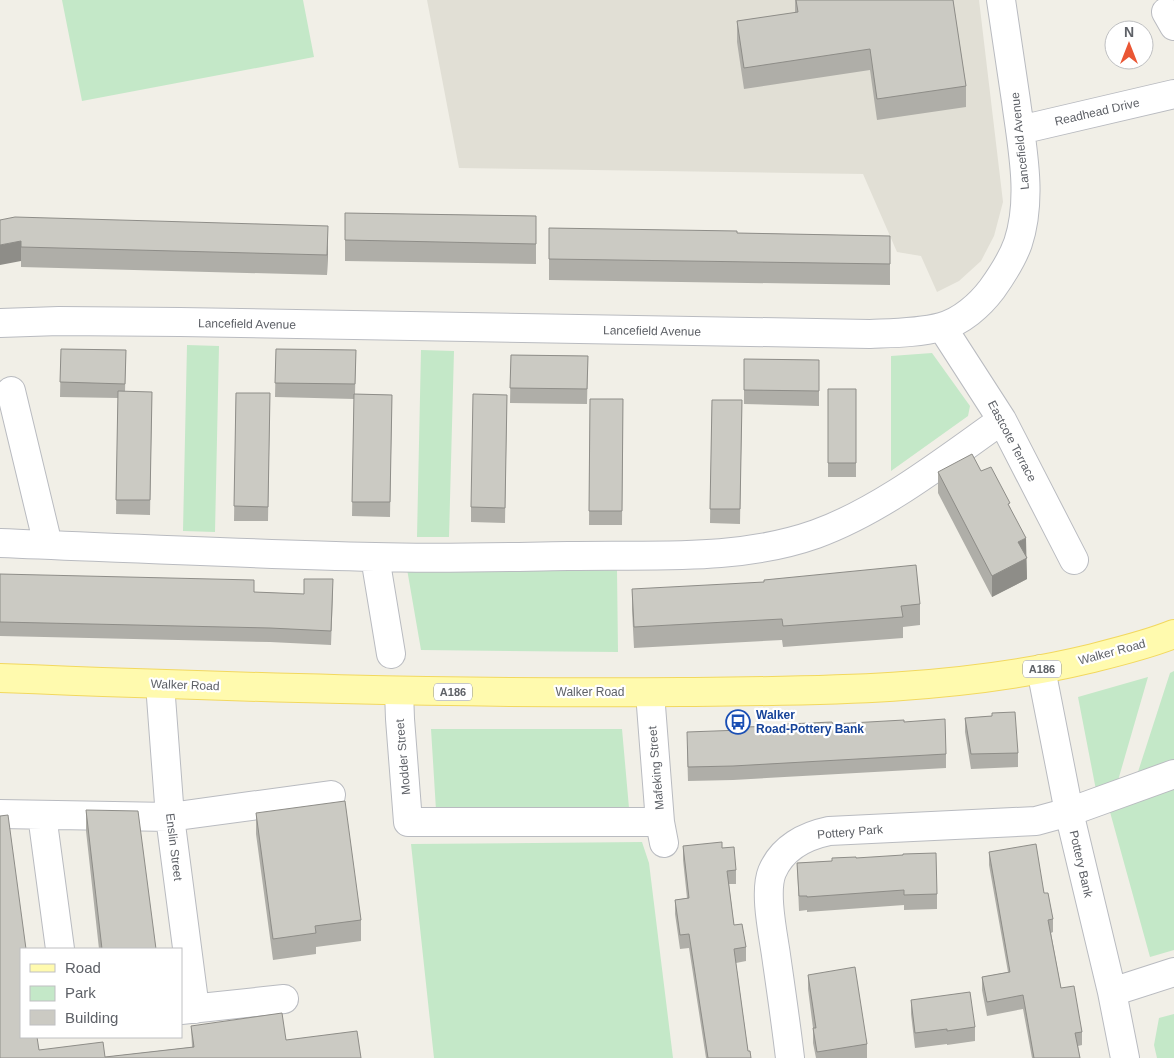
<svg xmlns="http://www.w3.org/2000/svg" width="1174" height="1058" font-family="Helvetica,sans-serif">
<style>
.education{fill:#e1dfd5}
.green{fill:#c4e8c8}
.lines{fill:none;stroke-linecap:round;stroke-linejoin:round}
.minor-casing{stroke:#b9bbc0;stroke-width:30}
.major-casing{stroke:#f2d85f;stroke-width:30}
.minor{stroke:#fff;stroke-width:28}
.major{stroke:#fffaae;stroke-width:28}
.wall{fill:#afaea8}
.shaded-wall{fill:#8e8d88}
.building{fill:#cbcac3;stroke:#8e8d88}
.labels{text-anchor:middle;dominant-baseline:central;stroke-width:4.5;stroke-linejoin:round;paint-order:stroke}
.shield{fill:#fff;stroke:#8e9095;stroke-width:1}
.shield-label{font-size:11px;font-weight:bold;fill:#5e6167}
.street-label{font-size:12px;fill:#5e6167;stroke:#fff}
.transit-label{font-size:12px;font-weight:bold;fill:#164399;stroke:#fff;text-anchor:start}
</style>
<rect width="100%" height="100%" fill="#f1efe7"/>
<!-- education -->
<path class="education" d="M427 0H979L1003 202 994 236 981 261 959 281 937 292 921 256 897 252 863 174 459 168Z"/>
<!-- green -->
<path class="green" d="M62 0H303L314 57 82 101Z
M187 345 219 346 215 532 183 531Z
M421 350 454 351 449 537H417Z
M932 353 970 406 968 416 891 471V356Z
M407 569 617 570 618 652 421 650Z
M1174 671V763L1136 778 1170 673Z
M1148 677 1117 784 1096 790 1078 697Z
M431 729H622L629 808 436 810Z
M1174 788V950L1150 957 1110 812Z
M642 842 649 863 673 1058H434L411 844Z
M1174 1014V1058H1157L1154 1045 1159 1018Z"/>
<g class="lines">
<!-- minor casing -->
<g class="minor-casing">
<path id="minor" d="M1166 12 1174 26
M1020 130 1174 94
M0 323 59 321 180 322 870 334C893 333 918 333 941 327 961 322 980 305 992 289 1002 275 1012 260 1018 243 1033 198 1022 147 1016 101 1011 67 1006 34 1001 0
M942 327 1002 420 1074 560
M11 391 48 545
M0 543C125 548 250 554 375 557 439 559 504 557 568 556 650 554 737 562 816 534 882 510 945 460 1002 420
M375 557 391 654
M1041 669 1069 812 1112 992 1125 1058
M160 684 170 817 195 1009
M399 691 400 719 408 822H660
M650 693 660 822 664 843
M0 814 170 817 331 795
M42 815 60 949
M1112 992 1174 972
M181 1010 284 999
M790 1058C786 1024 781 990 776 955 773 934 764 892 772 872 782 848 805 836 829 831L1036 821 1069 812 1174 774"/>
</g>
<!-- major casing -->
<g class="major-casing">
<path id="major" d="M0 678C227 687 454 694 682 692 818 691 956 691 1089 659 1117 652 1147 645 1174 634"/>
</g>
<!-- minor -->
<use href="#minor" class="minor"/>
<!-- major -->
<use href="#major" class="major"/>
</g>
<!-- wall -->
<path class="wall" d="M795 0H953L966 86V107L877 120 870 70 744 89 737 42V21L795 13Z
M345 213 536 216V264L345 261Z
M0 220 328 246 327 275 21 267V261Z
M549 228 737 233 890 236V285L549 280Z
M61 349 126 350 125 392H152L150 515 116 514 118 398 60 397Z
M276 349 356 350 355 394 392 395 390 517 352 516 354 399 275 397Z
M511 355 588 356 587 404 510 403Z
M744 359 819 360V406L744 404Z
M828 389H856V477H828Z
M236 393H270L268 521H234Z
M507 395 505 523 471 522V507Z
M590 399H623L622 525H589Z
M712 400H742L740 524 710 523Z
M981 471 1010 507 1026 557 1027 579 992 597 938 493V472Z
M0 574 254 592 304 594 333 593 331 645 270 642 0 636Z
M632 589 920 604V625L903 627V638L783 647 782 640 634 648 632 610Z
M992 716 1018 753V767L971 769 965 732V718Z
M904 722 946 754V768L733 780 688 781 687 746 742 730 833 724Z
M86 810 156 949H99L86 831Z
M256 813 361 920V941L316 947V954L273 960 256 834Z
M683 846 722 848 736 870V884H729L734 925 746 947V961L736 963 748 1051 751 1058H706L689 948 680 949 675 914V900L687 898 683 860Z
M989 852 1044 893 1053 919V932L1051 933 1061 988 1082 1032V1045L1078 1046 1080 1058H1032L1023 1009 987 1016 982 990V977L1008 972 989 865Z
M856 858 937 894V909L904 910V905L807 912V910L799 911 797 863 832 861Z
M808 975 867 1044V1058H816L813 1043V1028L808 989Z
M911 1000 975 1027V1041L947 1045V1044L915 1048 911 1014Z
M191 1026 286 1040 361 1058H0L39 1050 105 1057 192 1047Z"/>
<!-- shaded-wall -->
<path class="shaded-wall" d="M328 226V246L327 275V255Z
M21 241V261L0 265V245Z
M1026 538 1027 579 992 597V576L1018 542Z"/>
<!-- building -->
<path class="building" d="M796 0H953L966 86 877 99 870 49 744 68 737 21 798 12Z
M345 213 536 216V244L345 240Z
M15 217 328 226 327 255 21 247V241L0 245V220Z
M549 228 737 231V233L890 236V264L549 259Z
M61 349 126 350 125 384 60 382Z
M276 349 356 350 355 384 275 383Z
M511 355 588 356 587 389 510 388Z
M744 359 819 360V391L744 390Z
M828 389H856V463H828Z
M118 391 152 392 150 500H116Z
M236 393H270L268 507 234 506Z
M354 394 392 395 390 502H352Z
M473 394 507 395 505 508 471 507Z
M590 399H623L622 511H589Z
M712 400H742L740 509H710Z
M972 454 981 471 991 467 1010 503 1008 504 1026 538 1018 542 1027 558 992 576 938 472Z
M916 565 920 604 901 606 903 617 783 626 782 619 634 627 632 589 764 582V580Z
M0 574 254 580V592L304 594V579H333L331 631 270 628 0 622Z
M1015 712 1018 753 971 754 965 718 992 716V713Z
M945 719 946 754 733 766 688 767 687 732 742 730V727L787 726V724L832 722 833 724 904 720V722Z
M345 801 361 920 315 926 316 933 273 939 256 813Z
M86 810 138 811 156 949H102Z
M8 815 26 949H21V1037H37L39 1050 103 1042 105 1057 194 1047 191 1026 282 1013 286 1040 357 1031 361 1058H0V816Z
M722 842V848L734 847 736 870 727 871 734 925 742 924 746 947 734 949 748 1051H750L751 1058H708L689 934 680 935 675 900 689 898 683 846Z
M1036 844 1044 893H1048L1053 919 1048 920 1061 988 1074 986 1082 1032 1075 1033 1080 1058H1034L1023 995 987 1002 982 977 1010 972 989 852Z
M936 853 937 894 904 895V890L807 897V896H799L797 863 832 861V858L856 857V858L903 855V854Z
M855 967 867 1044 817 1052 813 1028H816L808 975Z
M970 992 975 1027 947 1031V1029L915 1033 911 1000Z"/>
<!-- icons -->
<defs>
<g id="bus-ring" transform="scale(1.25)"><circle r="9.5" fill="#fff" stroke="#1a4fb4" stroke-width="1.5"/><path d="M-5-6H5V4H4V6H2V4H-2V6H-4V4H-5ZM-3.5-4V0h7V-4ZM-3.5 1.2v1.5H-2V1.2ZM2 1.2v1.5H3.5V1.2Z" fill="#1a4fb4"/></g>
</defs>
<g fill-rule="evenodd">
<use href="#bus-ring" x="738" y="722"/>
</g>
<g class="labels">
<!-- shield labels -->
<g class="shield">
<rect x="1023" y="660.5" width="38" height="17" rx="4"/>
<rect x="434" y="683.5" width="38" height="17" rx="4"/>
</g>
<g class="shield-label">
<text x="1042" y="669">A186</text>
<text x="453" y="692">A186</text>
</g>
<!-- street labels -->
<g class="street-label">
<text transform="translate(1097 112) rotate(-13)">Readhead Drive</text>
<text transform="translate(1020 141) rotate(-96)">Lancefield Avenue</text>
<text transform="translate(247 324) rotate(1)">Lancefield Avenue</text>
<text transform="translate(652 331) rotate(1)">Lancefield Avenue</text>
<text transform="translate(1012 441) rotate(62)">Eastcote Terrace</text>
<text transform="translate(1112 652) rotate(-15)">Walker Road</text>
<text transform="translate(185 685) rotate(2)">Walker Road</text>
<text x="590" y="692">Walker Road</text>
<text transform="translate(403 757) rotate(-95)">Modder Street</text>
<text transform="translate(656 768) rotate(-95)">Mafeking Street</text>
<text transform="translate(850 832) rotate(-5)">Pottery Park</text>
<text transform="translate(174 847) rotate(83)">Enslin Street</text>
<text transform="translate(1081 864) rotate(77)">Pottery Bank</text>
</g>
<!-- transit labels -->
<g class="transit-label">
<text x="756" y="715">Walker<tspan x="756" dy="14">Road-Pottery Bank</tspan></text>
</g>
</g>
<!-- legend -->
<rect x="20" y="948" width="162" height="90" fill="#ffffff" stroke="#bfc0c2"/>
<rect x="30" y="964" width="25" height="8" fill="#fffaae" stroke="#bfc0c2"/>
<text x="65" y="973" font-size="15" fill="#5e6167">Road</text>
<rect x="30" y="986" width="25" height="15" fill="#c4e8c8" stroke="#bfc0c2"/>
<text x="65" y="998" font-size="15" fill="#5e6167">Park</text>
<rect x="30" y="1010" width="25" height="15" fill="#cbcac3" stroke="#bfc0c2"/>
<text x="65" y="1023" font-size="15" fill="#5e6167">Building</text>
<!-- north arrow -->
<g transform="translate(1129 45)"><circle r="24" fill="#ffffff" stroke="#bfc0c2"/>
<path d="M0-4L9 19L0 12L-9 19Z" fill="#ea5634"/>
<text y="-8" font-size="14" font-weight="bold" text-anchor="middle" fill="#5e6167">N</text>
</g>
</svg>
